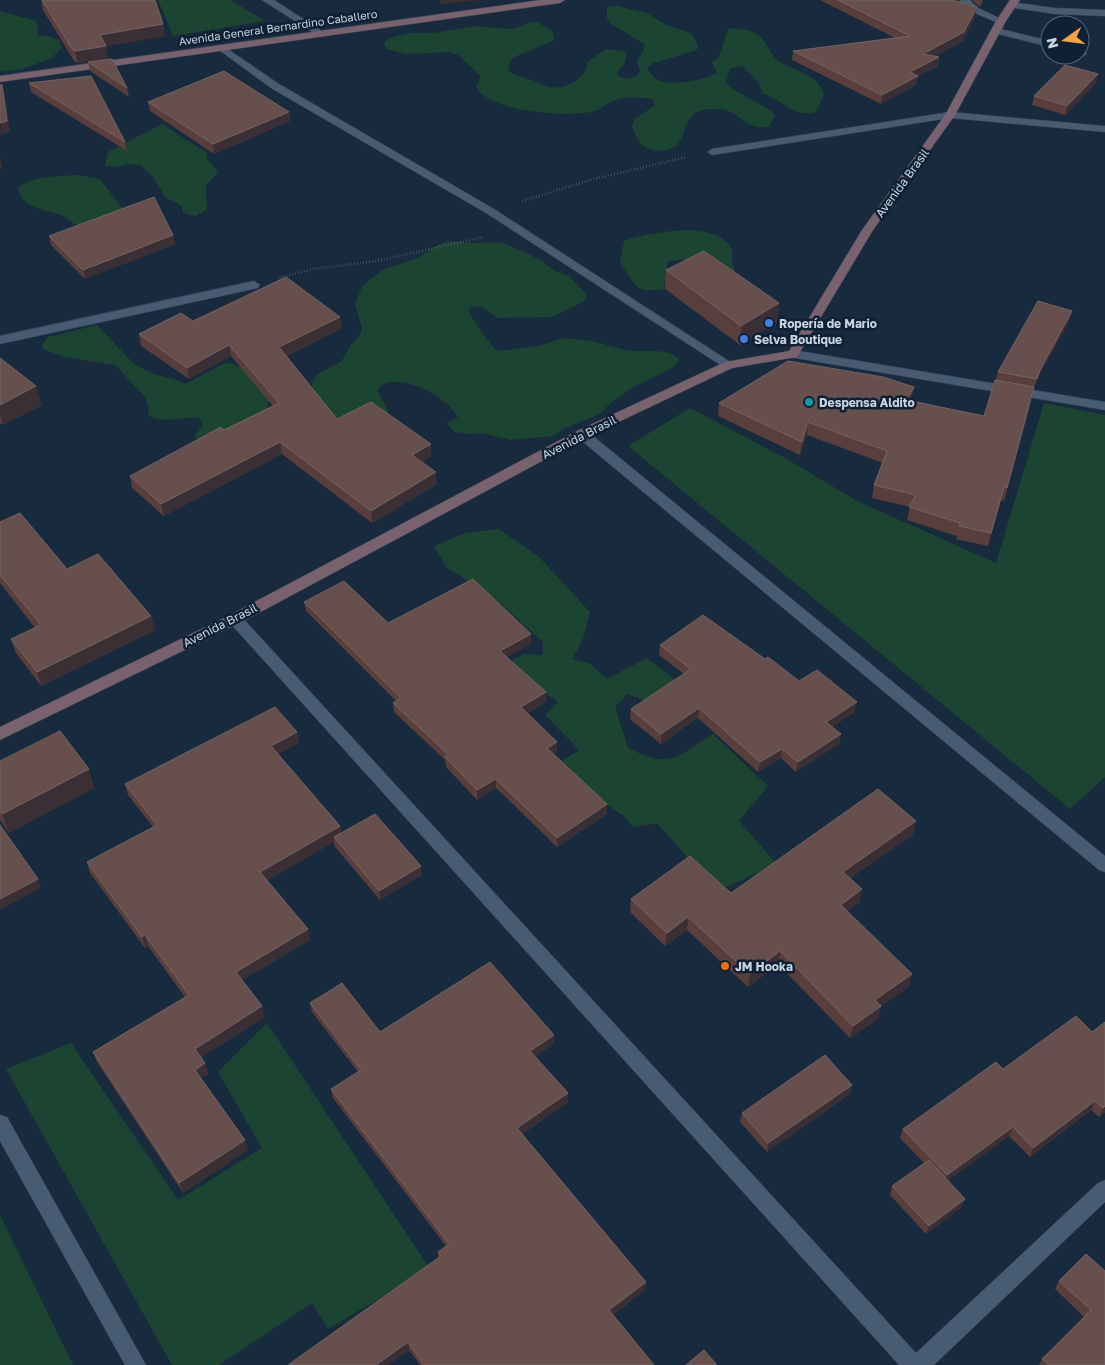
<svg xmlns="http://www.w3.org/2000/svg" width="1105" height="1365" font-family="'Golos Text',sans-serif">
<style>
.green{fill:#1b4532}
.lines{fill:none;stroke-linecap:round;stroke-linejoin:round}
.lane-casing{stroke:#364555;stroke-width:1}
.street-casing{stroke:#364555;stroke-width:1}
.secondary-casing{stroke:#364555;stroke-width:1}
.path{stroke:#677687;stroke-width:2.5;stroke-dasharray:0.5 2.5;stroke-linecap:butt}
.lane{fill:#475b72;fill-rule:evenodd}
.street{fill:#475b72;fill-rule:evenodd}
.secondary{fill:#7a616e;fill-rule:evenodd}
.wall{fill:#593e3b}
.shaded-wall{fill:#3a2f34}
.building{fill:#664f4d;stroke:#756464}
.shop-dot{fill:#3f7fe0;stroke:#0e2033;stroke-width:2}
.culture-dot{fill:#0f9aa8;stroke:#0e2033;stroke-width:2}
.food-dot{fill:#e8710a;stroke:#0e2033;stroke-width:2}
.labels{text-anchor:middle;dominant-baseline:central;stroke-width:5;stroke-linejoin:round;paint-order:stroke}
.far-street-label{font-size:11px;fill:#cad5e2;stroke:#0e2033}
.street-label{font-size:12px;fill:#cad5e2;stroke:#0e2033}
.poi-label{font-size:12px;font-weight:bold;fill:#cad5e2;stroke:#0e2033;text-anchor:start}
</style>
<rect width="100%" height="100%" fill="#172a3e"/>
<!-- green -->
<path class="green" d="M158 0H230L265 21 173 36Z
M618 6 647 13 666 25 685 31 692 35 698 45 697 50 651 64 647 69C650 72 652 76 655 78 668 88 704 80 717 73L712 62 719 57 728 28C736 29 748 29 755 33 767 39 768 54 779 61 794 71 820 75 824 95L816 112C791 118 785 100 763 94L758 82 742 66 730 68 726 83 731 88 772 111 775 116 769 127C740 130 741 107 713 109 707 109 699 110 694 114 685 120 685 133 680 141 673 153 650 154 641 144 637 140 635 133 632 127L634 120 655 105 653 99C642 98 630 96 619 99 609 101 602 110 591 112 565 117 490 112 476 87L481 76 458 55 450 52 406 54 386 49 384 43 389 38 410 33H433L475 26 508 29 519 27 527 23 537 22 551 30 554 35V40C547 44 514 56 512 59 510 62 510 66 508 70 514 76 521 77 529 79 536 81 541 85 548 87 564 90 587 80 587 62L606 49 627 52 624 65 618 70 617 75 625 79 635 77 640 72 637 61 644 50V44L610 23 607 18V7Z
M0 11 36 21 38 26 37 36H48L59 40 62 47 52 58 22 69 0 72Z
M162 124 207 153V159L218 171C215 177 207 181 206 188 205 195 208 202 207 209L196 216 183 213 182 206 165 197 153 177 140 165 128 164 117 167 105 166 108 152Z
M77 175 100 179 125 212C112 220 94 228 77 225 72 223 66 217 61 215 45 209 21 209 18 188 35 175 56 177 77 175Z
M683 230C701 230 722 232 732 249V263L735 271 733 274C707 264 698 257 669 261L666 268 674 278 663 283 665 289C634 294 637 285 620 264L624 241C643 234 663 232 683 230Z
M447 241 474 243 500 242 511 246 541 260 556 272 568 275 587 295 583 302 552 317 498 318 480 306 468 308C470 317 490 345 497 351L538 346 563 338 592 341 629 351H657L670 353 679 359 674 367 632 388 613 401 598 415 563 429 554 436 510 440 483 433 467 434 454 432 447 423 458 417C447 397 410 377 386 383 383 384 379 388 377 390L386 406 392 423 376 437 309 409 313 392 312 383 317 374 341 362 351 345 359 337 362 328 355 304 362 287 382 270 418 258 436 246Z
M97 325 135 365 156 375 175 379 185 384 225 363C245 363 257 381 271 394L267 407 268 416 198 440 194 436 202 427V423L199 418C183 416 163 424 149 416L148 406 145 397 115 365 64 357 43 349 42 345 48 337Z
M1044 403 1105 415V777L1070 809 628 446 690 408 785 458 857 501 996 563Z
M499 529 539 557 590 612 583 639 572 659 589 663 607 679 647 658 709 706 686 718 628 694 615 707 628 748C671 770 676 757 713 734L768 786 739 821 777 864 717 891 657 823 633 827 624 816 590 794 554 766 579 750 545 715 558 702 505 664 524 654 542 655 543 642 499 602 446 567 434 546 465 533Z
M267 1023 430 1269 328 1329 312 1303 219 1365H172L6 1069 71 1043 178 1200 262 1148 218 1072Z
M0 1215 73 1365H0Z"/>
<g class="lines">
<!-- lane casing -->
<g class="lane-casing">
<path id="lane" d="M959 0H970L978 8 1006 21 1001 24 998 23 972 12Z
M1011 2 1055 8 1105 10V16L1055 14 1008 7V3Z
M997 28 1050 41V47L994 33V29Z
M1080 49 1086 51V55H1078H1080Z"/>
</g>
<!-- street casing -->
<g class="street-casing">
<path id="street" d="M262 0H274L325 33 323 35H317Z
M222 45 279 84 494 209 735 365 733 368H725L486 213 271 88 219 50 217 48Z
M950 112 1105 126V132L950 118 712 155 707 152 712 149Z
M254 281 260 285 258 288 0 344V336Z
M793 350 1105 402V410L789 357 787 354 789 351Z
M582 430 587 431 1105 856V872L1099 870 577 437 575 434 577 431Z
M235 614 240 615 916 1353 1098 1183 1105 1180V1202L934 1365H899L230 623 228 619 230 615Z
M0 1115 7 1117 146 1365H125L0 1141Z"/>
</g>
<!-- secondary casing -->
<g class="secondary-casing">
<path id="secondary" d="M540 0H565L560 3 0 82V76Z
M1010 0H1020L1006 21 955 115 873 230 797 357 732 368 587 437 240 623 0 740V727L230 615 577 431 725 362 789 351 862 230 945 115 996 21Z"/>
</g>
<!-- path -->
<path class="path" d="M522 201 594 179 687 157
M278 278 313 269 377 261 483 237"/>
<!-- lane -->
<use href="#lane" class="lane"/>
<!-- street -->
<use href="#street" class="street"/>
<!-- secondary -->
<use href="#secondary" class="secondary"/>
</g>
<!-- wall -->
<path class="wall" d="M41 0H155L165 36 106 46 108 59 78 63 74 61 43 10Z
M820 0H952L977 7 975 16 963 41 935 56 939 57 938 66 918 76 916 85 881 104 792 60 793 51 895 38Z
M972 0H983L980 7Z
M88 62 127 88 129 97 90 71Z
M29 83 125 142 127 151 31 92Z
M1096 83 1065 115 1032 105 1034 96Z
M148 102 289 112 290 121 214 154 150 111Z
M173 235 175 244 85 279 51 245 49 236Z
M666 270 779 303 777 322 740 345 665 289Z
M340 317 342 328 286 356 337 419 431 456 422 462 437 484 372 523 282 454 164 516 132 488 130 476 273 406 231 356 189 379 141 346 139 334 193 321Z
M1070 320 1037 379 1034 388 1004 501 1001 500 988 546 956 539 957 536 907 520 910 507 872 498 874 485 883 463 807 435 800 455 718 416 719 403 912 399 911 401 984 416 998 372Z
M0 358 42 405 3 425 0 423Z
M0 522 67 569 151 616 155 630 41 686 16 653 11 639 35 628 0 583Z
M304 602 388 623 531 634V644L507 657 546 702 528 713 557 752 553 754 607 804V814L557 847 496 788 477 800 446 767 445 760 394 712 393 703 396 701 306 611Z
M660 645 765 659 799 681 855 712 832 727 841 734 839 744 796 772 781 758 758 772 698 718 661 744 630 719 631 709 684 674 659 655Z
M297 732 299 743 278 754 340 826 341 833 422 875 380 900 335 847 334 842 267 880 308 929 310 940 242 980 265 1017 201 1057 205 1063 208 1074 201 1078 248 1150 183 1193 97 1062 93 1052 185 997 148 946 145 948 90 873 87 862 153 827 128 795 125 784Z
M0 761 94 788 9 833 0 820Z
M913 835 850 878 860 902 847 911 909 987 881 1006 878 1019 850 1038 778 964 748 987 687 930 665 946 630 912 631 899 731 893Z
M310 1003 380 1032 554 1044 535 1056 568 1093V1102L522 1134 645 1290 613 1315 654 1365H420L409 1350 388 1365H288L438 1258V1252L446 1246 333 1098 331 1089 358 1072 312 1012Z
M1105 1022V1112L1099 1117 1091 1110 1030 1157 1009 1136 948 1180 962 1207 926 1234 890 1195 892 1186 924 1163 900 1138 903 1129 1003 1069 1092 1032Z
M852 1085 850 1094 767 1152 740 1122 742 1113Z
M1105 1271V1365H1039L1042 1359 1084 1317 1055 1289 1059 1281Z"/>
<!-- shaded-wall -->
<path class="shaded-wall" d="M440 0H482L441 4Z
M977 7 975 16 963 41 922 63 923 54Z
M163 24 165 36 102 47 100 35Z
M106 46 108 59 78 63 75 51Z
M939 57 938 66 918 76 916 85 881 104 882 95 910 72Z
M1098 74 1096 83 1065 115 1067 106Z
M2 85 5 96 10 132 0 135Z
M289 112 290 121 214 154 213 144Z
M0 157 3 169H0Z
M173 235 175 244 85 279 83 270Z
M779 303 777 322 740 345 741 326Z
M1072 311 1070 320 1037 379 1035 388 1040 370Z
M340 317 342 328 280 358 279 347Z
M229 345 231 356 189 379 187 368Z
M36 386 42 405 3 425 0 415V405Z
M914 387 912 399 905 413 907 400Z
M808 422 807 435 800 455 802 442Z
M280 442 282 454 164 516 161 504Z
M431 444V456L413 467 412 455Z
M436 472 437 484 372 523 371 511Z
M1004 487 1001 500 988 546 991 533Z
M151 616 155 630 41 686 37 672Z
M531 634V644L500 661V651Z
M546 692V702L522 716 521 707Z
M857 702 855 712 825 732 826 722Z
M699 708 698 718 661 744V734Z
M297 732 299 743 273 757 271 746Z
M841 734 839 744 796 772 798 762Z
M557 742V752L547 758V748Z
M782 749 781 758 758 772 760 762Z
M89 769 94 788 9 833 2 814Z
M496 779V788L477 800V790Z
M607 804V814L557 847V838Z
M916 821 913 835 840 885 843 872Z
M340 826 342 837H334V842L263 883 260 872Z
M421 866 422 875 380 900 379 891Z
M38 879 41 888 0 910V899Z
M862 889 860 902 838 918 841 905Z
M688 917 687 930 665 946 667 933Z
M308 929 310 940 239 982 236 972Z
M145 935 148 946 145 948 142 937Z
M780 951 778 964 748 987 750 974Z
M912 974 909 987 881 1006 878 1019 850 1038 853 1026 875 1000Z
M262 1006 265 1017 198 1059 195 1049Z
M554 1035V1044L530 1060V1051Z
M205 1063 208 1074 198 1080 195 1070Z
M852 1085 850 1094 767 1152 768 1143Z
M568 1093V1102L517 1137V1128Z
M1095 1101 1091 1110 1030 1157 1033 1148Z
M1105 1106V1112L1099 1117 1103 1108Z
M1013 1127 1009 1136 944 1184 947 1175Z
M245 1140 248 1150 183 1193 179 1183Z
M965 1199 962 1207 926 1234 929 1226Z
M646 1282 645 1290 609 1318V1310Z
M408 1342 409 1350 388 1365H376Z"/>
<!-- building -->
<path class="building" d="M42 0H155L163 24 100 35 106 46 75 51 72 49Z
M838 0H952L977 7 964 32 923 54 939 57 910 72 918 76 882 95 793 51 910 36Z
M112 59 127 88 88 62Z
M1065 65 1098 74 1067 106 1034 96Z
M224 71 289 112 213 144 148 102Z
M91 76 125 142 29 83Z
M0 85H2L7 121 0 123Z
M154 197 173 235 83 270 49 236Z
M704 251 779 303 741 326 666 270Z
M286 277 340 317 279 347 337 419 371 402 431 444 412 455 436 472 371 511 280 442 161 504 130 476 221 427 224 430 279 403 229 345 187 368 139 334 181 313 193 321Z
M1038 301 1072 311 1040 370 1037 379 998 372Z
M0 358 36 386 0 405Z
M788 361 883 377 914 387 907 400 984 416 995 380 1034 387 1007 488 1004 487 991 533 959 526 960 523 909 507 916 495 874 485 887 451 808 422 802 442 719 403Z
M20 513 67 569 98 554 151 616 37 672 11 639 41 625 0 575V522Z
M473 579 531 634 500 651 546 692 521 707 557 742 547 748 607 804 557 838 496 779 477 790 445 757 449 755 393 703 401 698 304 602 344 581 388 623Z
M703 615 765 659 768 657 799 681 817 670 857 702 826 722 841 734 798 762 782 749 760 762 699 708 661 734 631 709 691 669 660 645Z
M275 707 297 732 271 746 340 826 260 872 308 929 236 972 262 1006 195 1049 205 1063 195 1070 245 1140 179 1183 93 1052 189 995 145 935 142 937 87 862 157 825 125 784Z
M60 731 89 769 2 814 0 811V761Z
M878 789 916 821 843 872 862 889 841 905 912 974 875 1000 881 1006 853 1026 780 951 750 974 688 917 667 933 631 899 690 856 731 893Z
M375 814 421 866 379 891 334 837Z
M0 825 38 879 0 899Z
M490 962 554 1035 530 1051 568 1093 517 1128 646 1282 609 1310 654 1365H424L408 1342 376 1365H288L441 1256 438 1252 449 1244 331 1089 361 1070 310 1003 342 983 380 1032Z
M1076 1016 1092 1032 1105 1022V1106L1103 1108 1095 1101 1033 1148 1013 1127 947 1175 903 1129 996 1062 1003 1069Z
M825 1055 852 1085 768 1143 742 1113Z
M929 1160 965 1199 929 1226 892 1186Z
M1086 1254 1105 1271V1365H1049L1042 1359 1091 1310 1059 1281Z
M704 1350 717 1365H686Z"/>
<!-- markers -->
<g class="shop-dot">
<circle cx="769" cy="323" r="5"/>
<circle cx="744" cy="339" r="5"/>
</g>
<circle class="culture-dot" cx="809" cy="402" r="5"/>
<circle class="food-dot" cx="725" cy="966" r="5"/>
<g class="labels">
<!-- far-street labels -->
<g class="far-street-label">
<text transform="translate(278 27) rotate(-8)">Avenida General Bernardino Caballero</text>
</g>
<!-- street labels -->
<g class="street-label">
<text transform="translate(902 183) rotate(-54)">Avenida Brasil</text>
<text transform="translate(579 437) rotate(-27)">Avenida Brasil</text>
<text transform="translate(220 625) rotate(-27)">Avenida Brasil</text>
</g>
<!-- poi labels -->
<g class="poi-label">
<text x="779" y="323">Ropería de Mario</text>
<text x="754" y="339">Selva Boutique</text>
<text x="819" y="402">Despensa Aldito</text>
<text x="735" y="966">JM Hooka</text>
</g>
</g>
<!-- north arrow -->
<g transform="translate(1065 40) rotate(256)"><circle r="24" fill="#0e2033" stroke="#596879"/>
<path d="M0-4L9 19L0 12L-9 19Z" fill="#f3a443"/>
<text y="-8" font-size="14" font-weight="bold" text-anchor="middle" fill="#cad5e2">N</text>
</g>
</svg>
